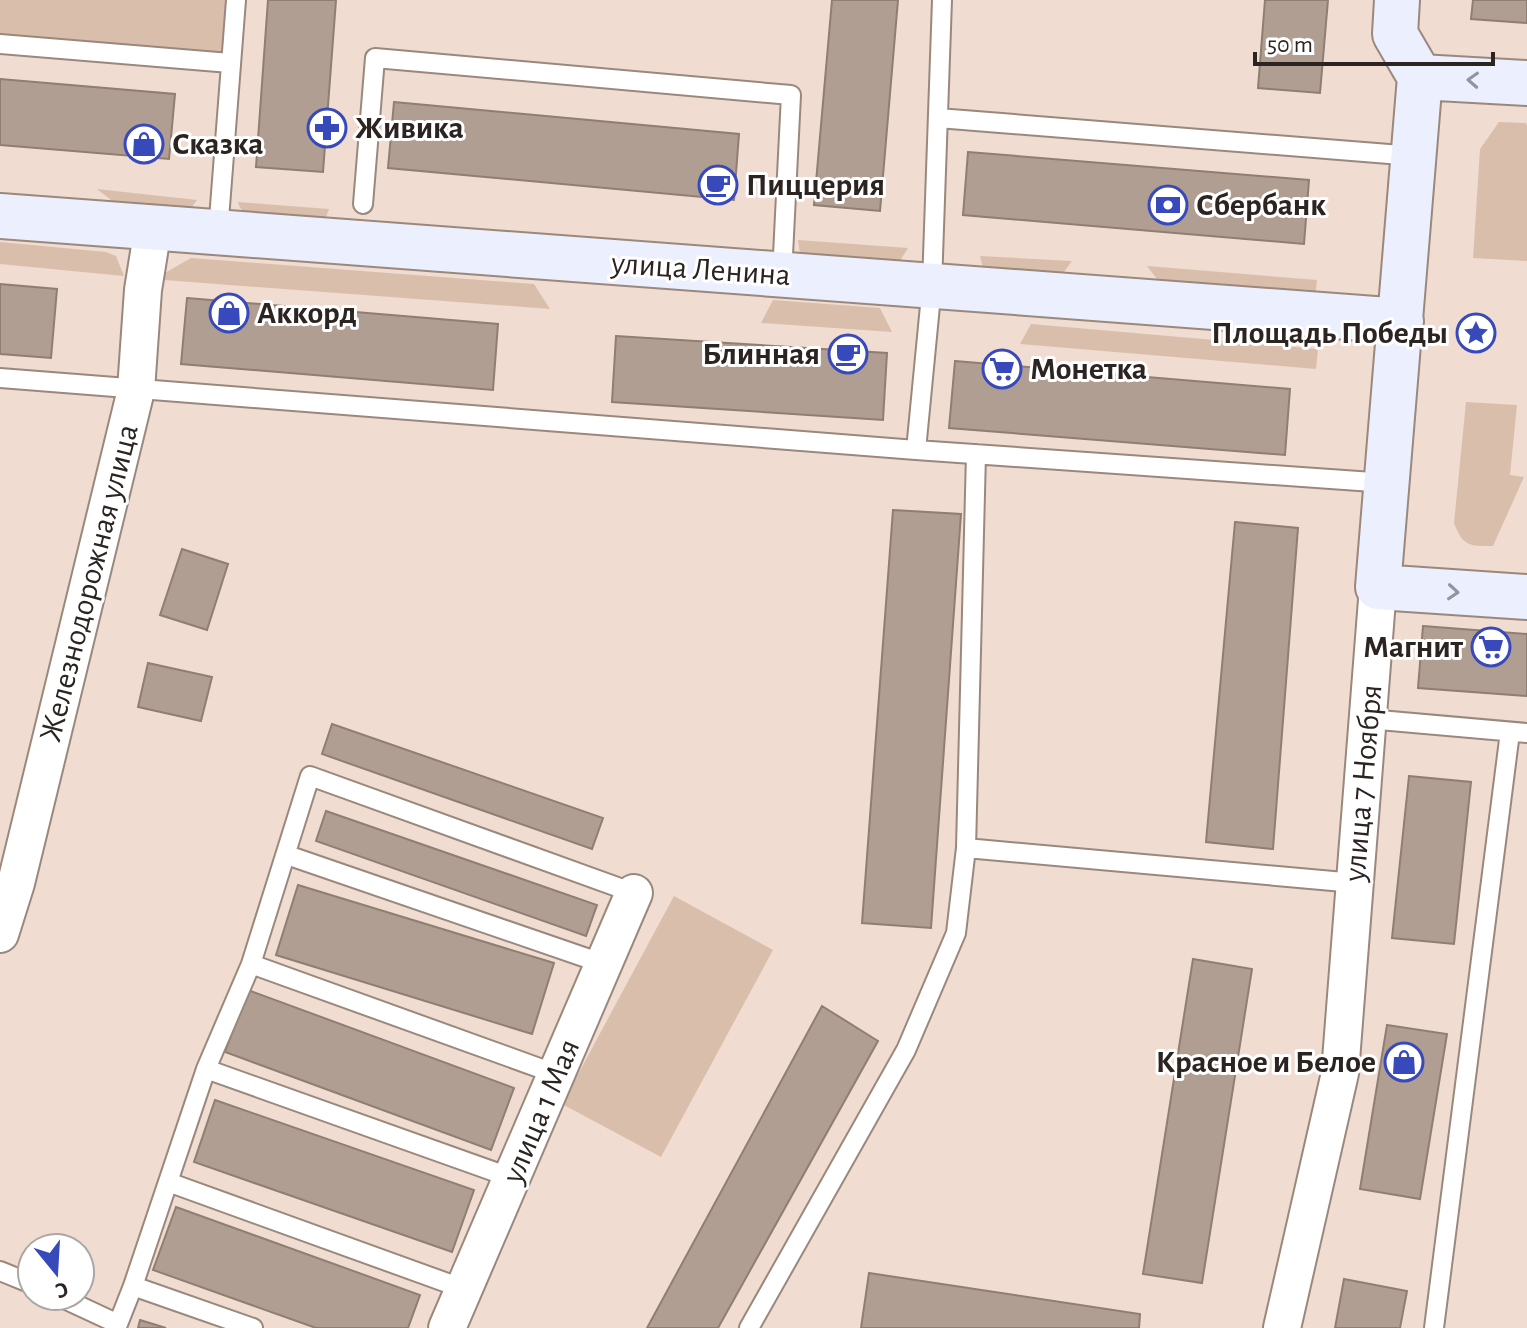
<svg xmlns="http://www.w3.org/2000/svg" width="1527" height="1328" font-family="'Alegreya Sans',sans-serif">
<style>
.green{fill:#dabeac}
.building{fill:#b09e92;stroke:#907e73;stroke-width:2}
.lines{fill:none;stroke-linecap:round;stroke-linejoin:round}
.lane-casing{stroke:#9a887d;stroke-width:22}
.street-casing{stroke:#9a887d;stroke-width:40}
.secondary-casing{stroke:#9a887d;stroke-width:48}
.lane{stroke:#fff;stroke-width:18}
.street{stroke:#fff;stroke-width:36}
.secondary{stroke:#eceffd;stroke-width:44}
.oneway{stroke:#95949a}
.labels{text-anchor:middle;dominant-baseline:central;stroke-width:6;stroke-linejoin:round;paint-order:stroke}
.poi-label{font-size:32px;font-weight:bold;fill:#2b2420;stroke:#fff;text-anchor:start}
.street-label{font-size:32px;fill:#2b2420;stroke:#fff}
</style>
<rect width="100%" height="100%" fill="#f0dcd0"/>
<!-- green -->
<path class="green" d="M0 0H236L230 63 0 44Z
M1499 122 1526 123 1527 126V261L1473 258 1480 149Z
M97 189 197 200 188 212 120 207Z
M238 202 329 209 324 223 252 218 240 208Z
M798 240 908 248 898 264 800 254Z
M0 242 106 252 116 256 124 276 0 264Z
M980 256 1072 261 1058 280 985 276Z
M191 258 534 284 550 309 164 280 163 274Z
M1147 266 1317 280 1315 299 1164 288Z
M773 300 880 308 892 332 761 323Z
M1031 324 1318 349 1316 369 1020 344Z
M1466 402 1517 405 1510 475 1524 477 1493 546C1470 546 1463 547 1454 523Z
M674 896 773 950 661 1157 562 1104Z"/>
<!-- building -->
<path class="building" d="M268 0H336L323 172 256 167Z
M832 0H898L880 211 814 205Z
M1265 0H1328L1320 93 1258 88Z
M1473 0H1527V23L1471 19Z
M0 79 175 94 169 159 0 145Z
M394 102 739 134 734 200 388 168Z
M968 152 1309 180 1304 244 963 215Z
M0 284 57 289 51 358 0 354Z
M187 298 498 324 493 390 181 364Z
M616 336 887 353 883 420 612 402Z
M955 361 1290 389 1285 455 949 428Z
M893 510 961 514 931 928 862 923Z
M1235 522 1298 528 1273 849 1206 842Z
M182 549 228 564 207 630 160 615Z
M1423 626 1527 634V696L1418 688Z
M148 663 212 677 201 721 138 707Z
M332 724 603 818 592 849 322 754Z
M1409 776 1471 782 1454 944 1392 938Z
M326 811 597 905 586 936 316 841Z
M298 885 554 963 532 1034 276 955Z
M1193 959 1252 969 1202 1283 1143 1274Z
M248 990 514 1088 491 1150 225 1052Z
M822 1006 878 1041 718 1328H647Z
M1387 1025 1447 1034 1420 1199 1360 1189Z
M215 1100 474 1190 452 1252 194 1162Z
M176 1207 420 1295 408 1328H316L153 1270Z
M869 1273 1140 1314 1139 1328H861Z
M1344 1279 1407 1291 1400 1328H1335Z
M140 1320 166 1328H138Z"/>
<g class="lines">
<!-- lane casing -->
<g class="lane-casing">
<path id="lane" d="M0 44 230 63
M938 118 1414 156
M363 204 375 58 791 95 782 275
M218 232 236 0
M0 378 916 450 1387 483
M916 450 932 285 942 0
M976 454 966 848 1355 883
M1368 719 1527 733
M287 855 604 964
M251 964 556 1074
M206 1069 512 1178
M168 1182 464 1289
M0 1271 32 1284
M133 1286 253 1328
M58 1296 118 1324 116 1328
M118 1324 133 1286 206 1069 251 964 310 776 634 893
M749 1328 906 1050 956 933 966 848
M1434 1328 1510 732"/>
</g>
<!-- street casing -->
<g class="street-casing">
<path id="street" d="M0 934 16 883 136 390 143 290 153 228
M447 1328 634 893
M1282 1328 1340 1073 1378 587"/>
</g>
<!-- secondary casing -->
<g class="secondary-casing">
<path id="secondary" d="M1397 0 1395 34 1420 77 1378 587 1527 597
M1420 77 1527 83
M0 216 1401 321"/>
</g>
<!-- lane -->
<use href="#lane" class="lane"/>
<!-- street -->
<use href="#street" class="street"/>
<!-- secondary -->
<use href="#secondary" class="secondary"/>
</g>
<!-- one-way arrows -->
<defs><path id="oneway-chevron" d="M-2-3.5L2.5 0L-2 3.5" fill="none" stroke-width="1.6" stroke-linecap="round" stroke-linejoin="round" transform="scale(2)"/></defs>
<g class="oneway">
<use href="#oneway-chevron" transform="translate(1473 80) rotate(-177)"/>
<use href="#oneway-chevron" transform="translate(1453 592) rotate(4)"/>
</g>
<!-- icons -->
<defs>
<g id="pharmacy-ring" transform="scale(2)"><circle r="9.5" fill="#fff" stroke="#3849bb" stroke-width="1.5"/><path d="M-2-6h4v4h4v4h-4v4h-4v-4h-4v-4h4Z" fill="#3849bb"/></g>
<g id="shop-ring" transform="scale(2)"><circle r="9.5" fill="#fff" stroke="#3849bb" stroke-width="1.5"/><path d="M-5-2.5h2.3a2.7 3.5 0 0 1 5.4 0H5L5.5 6h-11ZM-1.5-2.5h3a1.5 2.3 0 0 0-3 0Z" fill="#3849bb"/></g>
<g id="cafe-ring" transform="scale(2)"><circle r="9.5" fill="#fff" stroke="#3849bb" stroke-width="1.5"/><path d="M-5.5-4.5H6V0H3Q3 3.5 0 3.5H-2.5Q-5.5 3.5-5.5 0ZM3-3.2v2h1.7v-2ZM-6 4.5H4V6H-6Z" fill="#3849bb"/></g>
<g id="bank-ring" transform="scale(2)"><circle r="9.5" fill="#fff" stroke="#3849bb" stroke-width="1.5"/><path d="M-6-4H6V4H-6ZM0-2.3a2.3 2.3 0 1 0 0 4.6a2.3 2.3 0 1 0 0-4.6Z" fill="#3849bb"/></g>
<g id="sight-ring" transform="scale(2)"><circle r="9.5" fill="#fff" stroke="#3849bb" stroke-width="1.5"/><path d="M0-6L1.8-2.2L6-1.7L2.9 1.2L3.7 5.4L0 3.3L-3.7 5.4L-2.9 1.2L-6-1.7L-1.8-2.2Z" fill="#3849bb"/></g>
<g id="supermarket-ring" transform="scale(2)"><circle r="9.5" fill="#fff" stroke="#3849bb" stroke-width="1.5"/><path d="M-6-5.5h2.5l.6 2H6L4.5 2H-2.5L-4.4-4H-6ZM-1.5 3.2a1.3 1.3 0 1 0 .1 0ZM3 3.2a1.3 1.3 0 1 0 .1 0Z" fill="#3849bb"/></g>
</defs>
<g fill-rule="evenodd">
<use href="#pharmacy-ring" x="327" y="128"/>
<use href="#shop-ring" x="144" y="144"/>
<use href="#cafe-ring" x="718" y="185"/>
<use href="#bank-ring" x="1168" y="205"/>
<use href="#shop-ring" x="229" y="313"/>
<use href="#sight-ring" x="1476" y="333"/>
<use href="#cafe-ring" x="848" y="354"/>
<use href="#supermarket-ring" x="1002" y="369"/>
<use href="#supermarket-ring" x="1491" y="647"/>
<use href="#shop-ring" x="1404" y="1062"/>
</g>
<g class="labels">
<!-- poi labels -->
<g class="poi-label">
<text x="355" y="128">Живика</text>
<text x="172" y="144">Сказка</text>
<text x="746" y="185">Пиццерия</text>
<text x="1196" y="205">Сбербанк</text>
<text x="257" y="313">Аккорд</text>
<text x="1448" y="333" text-anchor="end">Площадь Победы</text>
<text x="820" y="354" text-anchor="end">Блинная</text>
<text x="1030" y="369">Монетка</text>
<text x="1463" y="647" text-anchor="end">Магнит</text>
<text x="1376" y="1062" text-anchor="end">Красное и Белое</text>
</g>
<!-- street labels -->
<g class="street-label">
<text transform="translate(701 269) rotate(4)">улица Ленина</text>
<text transform="translate(89 583) rotate(-76)">Железнодорожная улица</text>
<text transform="translate(1363 783) rotate(-85)">улица 7 Ноября</text>
<text transform="translate(541 1111) rotate(-67)">улица 1 Мая</text>
</g>
</g>
<!-- north arrow -->
<g transform="translate(56 1272) rotate(162)"><circle r="38" fill="#ffffff" stroke="#aaa7a6" stroke-width="2"/>
<path d="M0-6L14 30L0 20L-14 30Z" fill="#3849bb"/>
<text y="-12" font-size="22" font-weight="bold" text-anchor="middle" fill="#2b2420">С</text>
</g>
<!-- scale -->
<path d="M1255 52v12h238v-12" fill="none" stroke="#2b2420" stroke-width="4"/>
<text x="1267" y="52" font-size="24" fill="#2b2420" stroke="#ffffff" stroke-width="6" paint-order="stroke">50 m</text>
</svg>
